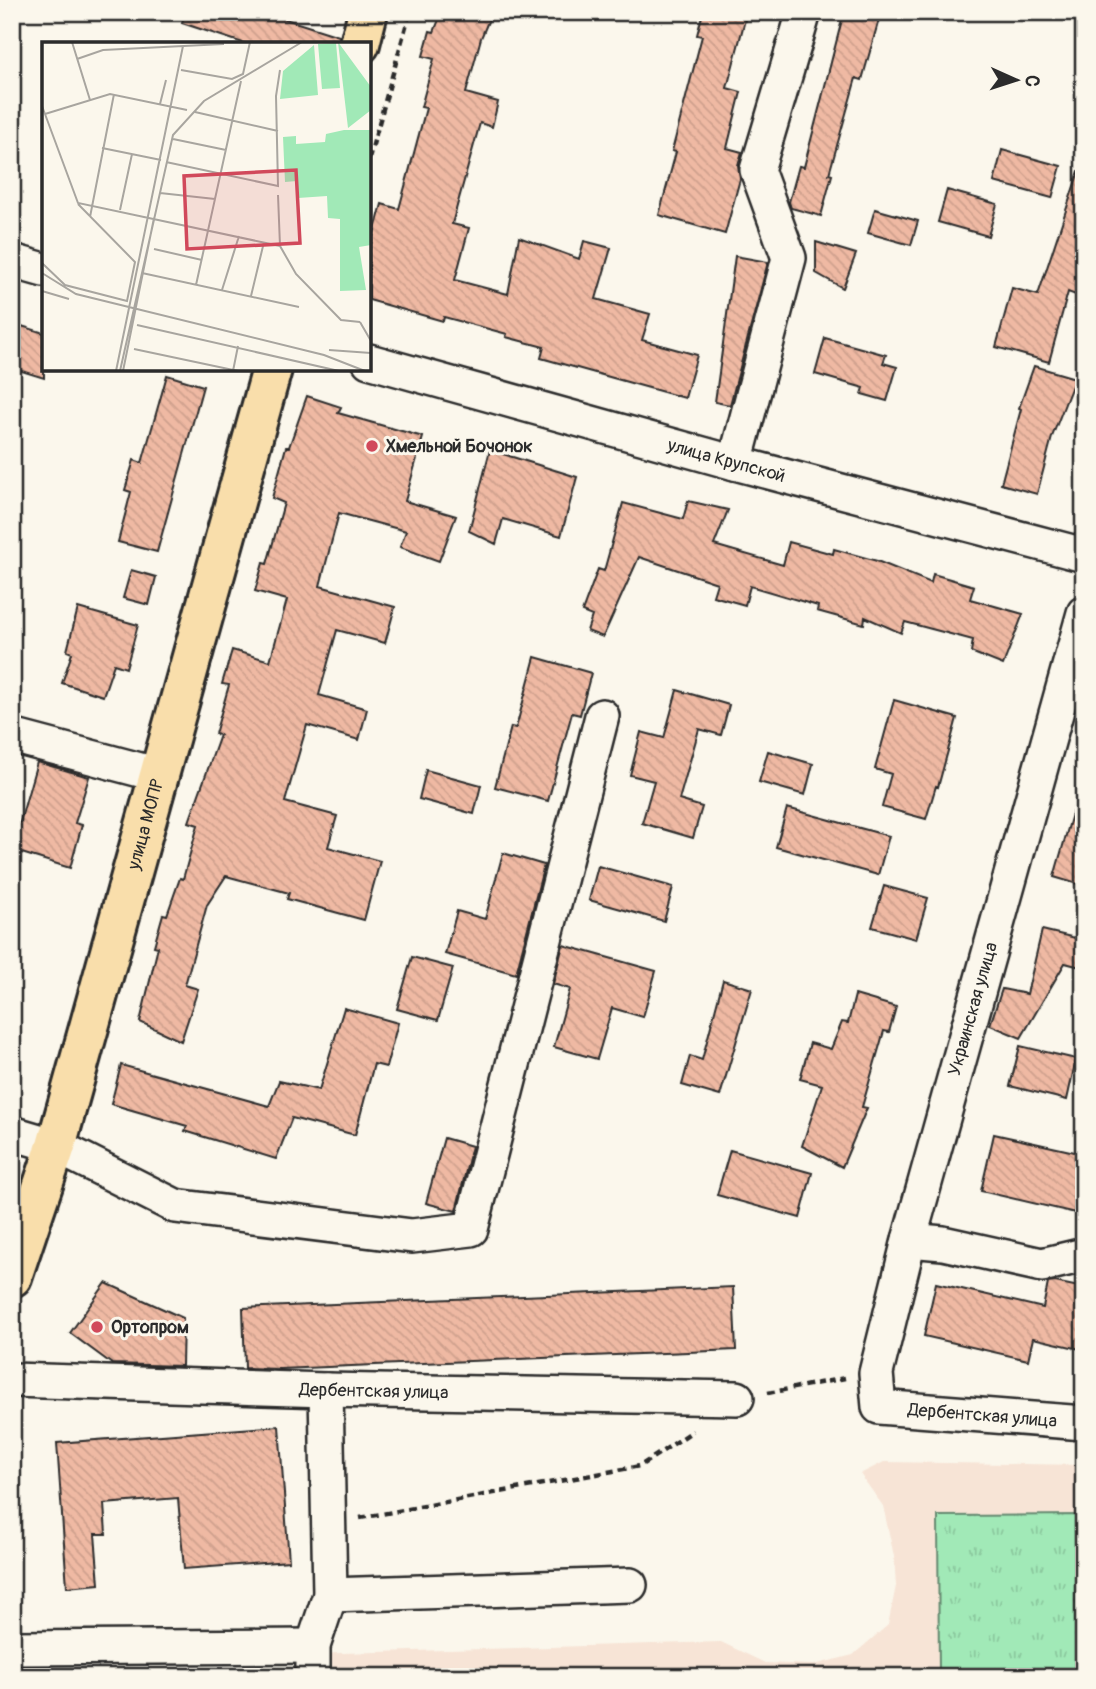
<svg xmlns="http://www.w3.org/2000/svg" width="1096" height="1689" font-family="Pangolin,sans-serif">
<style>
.built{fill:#f7e4d6}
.park{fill:url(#park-tufts);stroke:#668a71;stroke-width:2}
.building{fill:url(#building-back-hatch);stroke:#2b2b2b;stroke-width:2}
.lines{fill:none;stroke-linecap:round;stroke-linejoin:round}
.minor-casing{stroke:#2b2b2b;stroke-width:38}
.major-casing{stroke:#2b2b2b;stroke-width:44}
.path{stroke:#2b2b2b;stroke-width:4.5;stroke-dasharray:7 5;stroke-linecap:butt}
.minor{stroke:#fbf7ec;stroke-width:33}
.major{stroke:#f9deab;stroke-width:38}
.poi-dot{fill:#d1495b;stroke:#fbf7ec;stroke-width:2.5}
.labels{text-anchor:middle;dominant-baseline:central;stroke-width:6;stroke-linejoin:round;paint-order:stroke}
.poi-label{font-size:18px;font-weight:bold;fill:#2b2b2b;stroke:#fbf7ec;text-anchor:start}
.street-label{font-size:18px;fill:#2b2b2b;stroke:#fbf7ec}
.inset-road{fill:none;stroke:#a8a59f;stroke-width:2}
.view{fill:#d1495b;fill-opacity:0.15;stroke:#d1495b;stroke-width:3.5}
.inset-edge{fill:none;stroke:#2b2b2b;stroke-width:3.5}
</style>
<defs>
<pattern id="park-tufts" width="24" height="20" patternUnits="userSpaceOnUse" patternTransform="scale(1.75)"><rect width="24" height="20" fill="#a1e9b7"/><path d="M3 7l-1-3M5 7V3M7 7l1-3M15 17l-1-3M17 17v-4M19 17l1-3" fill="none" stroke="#8bc89e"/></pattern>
<pattern id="building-back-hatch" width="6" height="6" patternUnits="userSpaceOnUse" patternTransform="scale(1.75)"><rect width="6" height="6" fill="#efb9a3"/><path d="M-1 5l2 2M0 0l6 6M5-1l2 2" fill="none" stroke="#cd9f8c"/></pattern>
</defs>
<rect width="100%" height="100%" fill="#fbf7ec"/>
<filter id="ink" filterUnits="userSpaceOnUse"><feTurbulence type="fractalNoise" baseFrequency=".0143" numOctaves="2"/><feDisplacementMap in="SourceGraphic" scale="14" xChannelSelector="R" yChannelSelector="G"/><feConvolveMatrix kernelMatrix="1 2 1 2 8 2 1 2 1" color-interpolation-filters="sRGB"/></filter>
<g filter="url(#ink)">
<!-- built -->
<path class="built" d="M884 1462 1084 1465V1677H299L307 1654 721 1642 765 1663 814 1665 853 1655 888 1625 896 1586 894 1556 883 1506 860 1474Z"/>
<!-- park -->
<path class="park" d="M1084 1515V1677H939L938 1516Z"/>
<!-- building -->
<path class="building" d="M185 12H226L253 20 256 12H263L339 36V44H246L182 23Z
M442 12H492L481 38 466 93 498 102 492 127 480 123 452 224 469 228 455 280 508 294 519 237 579 259 584 241 611 248 596 299 650 314 642 340 697 355 685 398 541 358 544 347 506 337 507 334 444 317 443 321 369 300V252L382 204 399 209 426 108 421 107 434 59 423 56 430 31 434 32Z
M703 12H747L727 88 741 92 727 148 742 152 738 165 740 179 725 234 659 215 676 152 672 151 702 36 697 35Z
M844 12H881L862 80 856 78 829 174 832 175 821 216 791 208 789 202 799 166 804 167Z
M1002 150 1061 166 1052 198 994 182Z
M1079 171 1084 172V298L1068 292 1049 362 996 347 1012 288 1038 295Z
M947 190 997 204 988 236 938 222Z
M875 209 918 221 911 245 868 233Z
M816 242 856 254 843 288 816 273Z
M735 256 768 262 730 405 715 402Z
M12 323 44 333V378L12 368Z
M825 338 886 355 883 363 897 367 887 401 862 394 864 388 815 374Z
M1034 366 1075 378 1052 437 1037 494 1001 484 1021 409 1019 408Z
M167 375 203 386 157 552 118 542 131 492 125 490 134 460 142 463Z
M307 396 341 407 338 413 423 437 405 501 456 516 439 561 400 547 406 531 339 513 320 586 395 607 385 643 337 630 319 695 367 709 359 740 307 725 285 802 337 816 328 847 380 861 364 920 287 899 289 893 226 876 207 905 185 985 198 989 181 1041 140 1022 158 947 154 946 163 914 167 915 180 878 183 879 198 825 189 822 220 735 215 734 229 685 222 684 232 650 270 661 287 600 255 591 263 563 267 564 284 503 272 498 286 447H289Z
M490 450 577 477 561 536 503 519 496 544 469 531Z
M688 501 728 510 714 545 783 565 789 542 833 554 834 549 877 561 931 583 933 574 974 586 970 599 1023 614 1003 665 971 652 973 640 905 622 901 633 865 617 864 624 817 611 818 606 750 586 745 605 713 596 717 583 639 557 603 637 587 631 592 616 582 612 598 569 604 571 623 503 683 519Z
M131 570 156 577 149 605 123 598Z
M78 608 138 625 126 668 114 664 103 696 62 683 72 653 67 651Z
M535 657 591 673 580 715 572 713 548 801 495 787 511 727 516 728Z
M677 690 729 705 721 735 699 729 679 800 702 807 693 838 642 823 654 781 630 775 641 732 664 738Z
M894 700 957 718 938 787 936 786 926 819 882 807 891 774 875 769Z
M768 751 813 764 805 795 759 782Z
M37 762 89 777 75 823 82 825 70 868 12 850Z
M426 770 481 785 474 814 419 799Z
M1076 800 1084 801V886L1054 877Z
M787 808 889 836 878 875 776 847Z
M503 853 544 865 516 974 445 954 457 911 485 919Z
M598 866 673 887 664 921 589 900Z
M884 886 928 898 916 939 872 927Z
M1042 930 1084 940V968L1065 963 1021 1038 990 1025 1002 989 1027 994Z
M563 945 656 971 643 1017 612 1008 597 1059 554 1047 570 989 553 984Z
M412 957 453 968 438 1020 397 1009Z
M723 980 752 989 720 1096 682 1085 690 1056 702 1060Z
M855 995 896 1007 889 1032 884 1031 862 1107 867 1108 842 1167 802 1146 822 1085 800 1079 810 1043 831 1049 842 1022 848 1023Z
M344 1008 398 1023 386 1067 374 1064 355 1135 292 1118 276 1159 185 1131 187 1126 111 1104 121 1065 269 1106 279 1081 319 1090Z
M1020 1046 1076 1059 1067 1100 1010 1086Z
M994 1134 1084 1154V1215L981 1191Z
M444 1138 472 1146 456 1211 426 1203Z
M730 1150 812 1173 800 1218 717 1195Z
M1055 1282 1084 1288V1350L1033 1338 1028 1360 924 1336 936 1283 1043 1308 1048 1283Z
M106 1283 183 1318 182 1366 112 1364 70 1333Z
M733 1287 736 1350 280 1369 245 1368 243 1308Z
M279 1426 289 1561 184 1569 178 1498 104 1504 106 1534H95L99 1584 67 1587 57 1443Z"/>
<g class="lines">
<!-- minor casing -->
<g class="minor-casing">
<g id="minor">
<path d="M12 261 44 270"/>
<path id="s1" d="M369 361 735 463 1084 555"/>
<path d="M735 463 789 258 757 170 804 12"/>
<path id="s2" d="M1084 613 909 1240 876 1373 879 1407 1084 1423"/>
<path d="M12 736 159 775"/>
<path d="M12 1133 56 1146 175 1206 412 1236 471 1229 602 716"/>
<path d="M909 1240 943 1243 1042 1265 1084 1255"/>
<path id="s3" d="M12 1380 326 1390 737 1398"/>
<path d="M330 1595 630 1585"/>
<path d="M12 1648 313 1646"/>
<path d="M313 1677V1646L330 1595 326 1390"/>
</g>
</g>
<!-- major casing -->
<g class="major-casing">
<g id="major">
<path d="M360 44 368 12"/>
<path id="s4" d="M12 1277 56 1146 272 369"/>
</g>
</g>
<!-- path -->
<path class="path" d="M369 159 410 12
M768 1393 845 1378
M360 1518 640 1466 693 1431"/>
<!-- minor -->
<use href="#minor" class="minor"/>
<!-- major -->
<use href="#major" class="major"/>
</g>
</g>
<!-- markers -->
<g class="poi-dot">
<circle cx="372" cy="446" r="7"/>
<circle cx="97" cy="1327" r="7"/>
</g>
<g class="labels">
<!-- poi labels -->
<g class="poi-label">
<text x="386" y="446">Хмельной Бочонок</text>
<text x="111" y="1327">Ортопром</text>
</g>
<!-- street labels -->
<g class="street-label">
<text stroke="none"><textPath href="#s1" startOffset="371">улица Крупской</textPath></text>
<text stroke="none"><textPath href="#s4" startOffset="472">улица МОПР</textPath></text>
<text transform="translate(973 1009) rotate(-74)">Украинская улица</text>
<text stroke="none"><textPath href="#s3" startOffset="362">Дербентская улица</textPath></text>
<text stroke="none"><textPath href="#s2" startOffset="926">Дербентская улица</textPath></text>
</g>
</g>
<!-- overview -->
<g transform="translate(42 42)">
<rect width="329" height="329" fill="#fbf7ec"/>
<path d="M296 0 329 45V68L306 86ZM294 1 298 46 280 47 276 2ZM272 3 276 53 238 57 241 29ZM302 88H329V203L317 205 324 248 298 249V177L286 176 285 154 256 156 255 139 243 140 241 95 254 94V102L283 100 284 92Z" fill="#a1e9b7"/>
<path class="inset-road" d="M30 0 48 58M35 17 61 8 182 2M139 28 190 37 201 32 208 0M118 62 124 38M0 64 36 161 238 204 254 232 299 278 318 280M153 70 236 89M3 72 68 52 145 68M131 97 184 108M60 106 119 118M124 120 236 144 234 54 238 28M118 151 173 157M236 153 238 204M78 168 90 112M106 174 141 4M48 175 72 52M112 207 160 218M0 221 23 243 85 259 93 220 36 162M0 231 34 252 282 313 323 329M100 231 257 265M154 243 199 39M180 248 197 194M0 249 27 257M209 254 222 200M318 280 329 299M95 283 297 329M92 307 196 329M287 308 329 311M74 329 106 174M78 329 131 93 162 59 260 0M81 329 112 176M191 329 196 304"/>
<path class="view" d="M254 128 258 201 145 207 142 134Z"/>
<rect width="329" height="329" class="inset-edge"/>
</g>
<!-- margin -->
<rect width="1096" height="1689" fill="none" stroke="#fbf7ec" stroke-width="42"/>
<rect x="21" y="21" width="1054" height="1647" fill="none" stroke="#2b2b2b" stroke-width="2.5" filter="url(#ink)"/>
<!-- north arrow -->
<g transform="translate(1016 80) rotate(93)" stroke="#fbf7ec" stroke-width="5" paint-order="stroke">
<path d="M0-5L12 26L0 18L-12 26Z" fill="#2b2b2b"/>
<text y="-10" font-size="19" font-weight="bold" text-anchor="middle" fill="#2b2b2b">С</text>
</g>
</svg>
